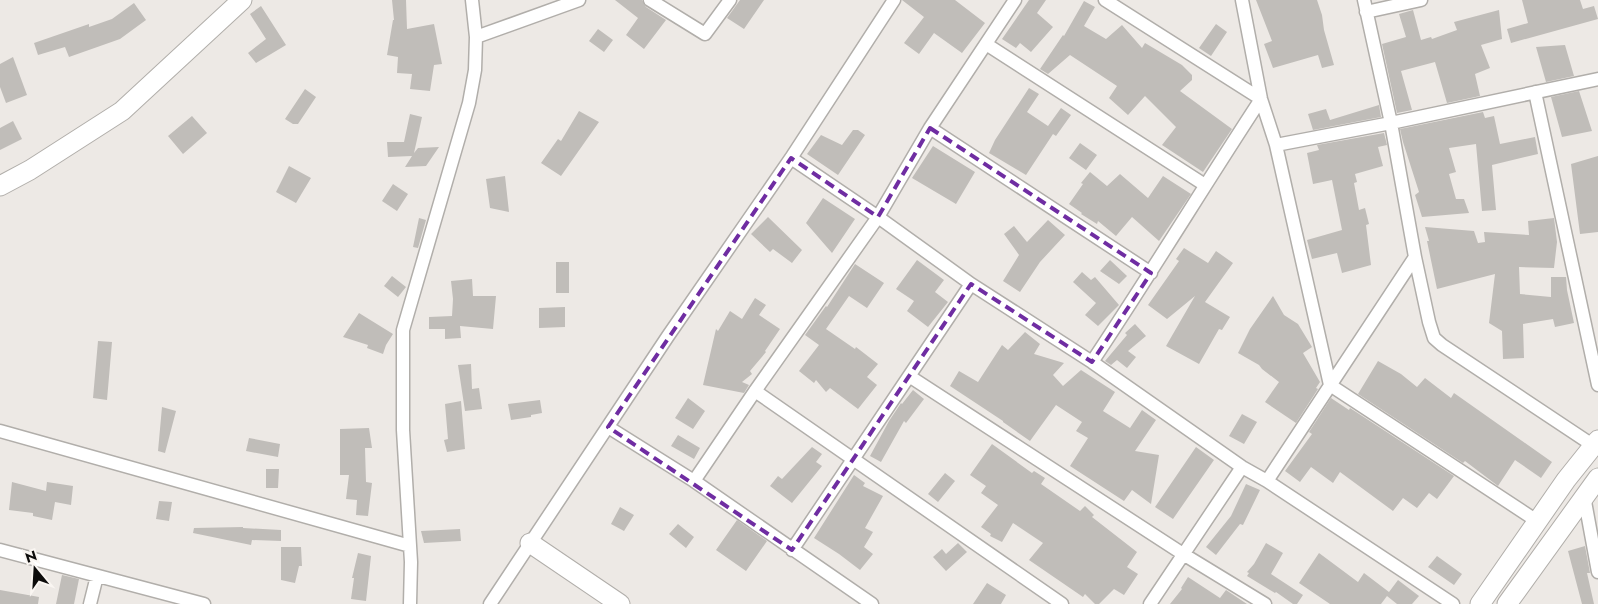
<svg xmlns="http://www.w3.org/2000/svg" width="1598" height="604" font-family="Jost,sans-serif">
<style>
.building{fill:#c0bdb9}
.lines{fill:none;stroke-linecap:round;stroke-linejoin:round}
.street-casing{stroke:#b1aeaa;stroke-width:15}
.secondary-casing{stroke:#b1aeaa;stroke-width:21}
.street{stroke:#fff;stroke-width:12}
.secondary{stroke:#fff;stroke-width:19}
.marked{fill:none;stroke:#6f2da2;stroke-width:4;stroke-dasharray:10 6;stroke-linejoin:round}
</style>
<rect width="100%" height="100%" fill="#ede9e5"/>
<!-- building -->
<path class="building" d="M392 0H406L407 29 434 24 442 64 434 65 430 91 410 89 412 74 397 73 398 57 387 55 393 20H394Z
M615 0H642L646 7 666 20 644 49 626 35 638 18Z
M740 0H764L744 29 727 18Z
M902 0H955L985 23 962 53 934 33 919 54 904 43 924 17Z
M1029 0H1046L1037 13 1053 27 1031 52 1020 43 1016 48 1002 39Z
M1256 0H1317L1322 15 1324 30 1334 65 1322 68 1318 55 1273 68 1264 44 1272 41Z
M1522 0H1580L1583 9 1594 6 1598 19 1511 43 1507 29 1528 23Z
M1084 1 1095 7 1084 26 1106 39 1122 25 1142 48 1145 43 1182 65 1192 75V80L1180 91 1232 129 1203 172 1162 145 1176 127 1145 96 1128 115 1109 98 1117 86 1070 55 1048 74 1040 69 1063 35 1064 36Z
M134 3 146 20 120 39 69 57 65 47 38 55 34 43 89 24V27L112 19Z
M261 6 286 45 256 63 248 53 266 39 250 14Z
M1413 10 1421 40 1431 37 1432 39 1457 30 1454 22 1499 10 1502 39 1481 45 1490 68 1475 74 1480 96 1447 103 1435 62 1401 71 1412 110 1397 113 1382 44 1406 37 1399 14Z
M1216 24 1227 32 1211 56 1199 48Z
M598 29 613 40 604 52 589 41Z
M1565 45 1574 76 1546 82 1536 47Z
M13 57 27 95 6 103 0 87V64Z
M1029 88 1039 94 1027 112 1048 126 1061 108 1071 115 1056 136 1053 134 1026 175 989 153 995 140Z
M305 89 316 97 298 124H293L285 119Z
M1579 91 1592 131 1562 137 1551 97Z
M1379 105 1381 117 1313 130 1308 114 1326 109 1330 120Z
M579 111 599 122 561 176 541 163 558 139 561 141Z
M1483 112 1485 118 1494 116 1500 144 1535 137 1538 154 1492 165 1496 210 1482 211 1476 144 1449 148 1456 172 1449 174 1456 199H1464L1469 213 1422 217 1415 195 1419 192 1403 142 1400 129Z
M410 114 422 117 414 153 418 148 439 147 426 166 405 167 412 156 388 157 387 142H404Z
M192 116 207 133 183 154 168 136Z
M13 121 22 139 0 150V128Z
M853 130H858L865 135 838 175 807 154 821 135 842 145Z
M1384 133 1387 145 1378 147 1383 166 1355 174 1357 182 1354 183 1359 210 1365 208 1369 224 1366 225 1371 265 1342 273 1337 253 1312 259 1307 240 1342 230 1332 180 1313 184 1307 153 1319 150 1317 145Z
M1080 143 1097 155 1086 170 1069 158Z
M933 146 975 172 956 204 912 178Z
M1598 156V232L1580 234 1571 164Z
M289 166 311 178 296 203 276 192Z
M1090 172 1107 186 1120 174 1148 198 1163 176 1191 194 1159 241 1132 217 1116 236 1098 221 1097 224 1081 214 1082 213 1069 204 1083 184 1081 183Z
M505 176 509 212 490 208 486 179Z
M393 184 408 194 397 211 382 201Z
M823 198 855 219 832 253 806 223Z
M768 217 802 250 792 263 773 249 770 252 751 234Z
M419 218 426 220 418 248 413 247Z
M1554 218 1557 242 1554 268 1519 267 1520 294 1551 297V277H1566L1567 290 1574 323 1555 327 1553 319 1523 324 1524 358 1503 359 1502 331 1489 323 1495 274 1437 289 1427 241H1429L1425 227 1474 231 1478 243 1485 242 1484 232 1529 235 1528 221Z
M1048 220 1065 235 1040 262 1020 292 1003 281 1019 255 1004 234 1014 226 1027 242Z
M1184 248 1208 263 1216 251 1233 263 1205 302 1230 317 1222 330 1219 329 1199 364 1166 346 1195 296 1167 319 1148 305 1179 261 1176 259Z
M917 260 944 280 935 292 948 302 928 327 907 311 914 301 896 289Z
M1110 260 1127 276 1119 284 1100 271Z
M556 262H569V293H556Z
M855 264 884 283 867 308 849 296 826 329 855 349 856 347 878 364 867 377 877 385 858 409 830 388 826 392 816 380 814 383 799 371 819 345 805 335 826 306 827 307Z
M1082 272 1091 280 1095 277 1119 305 1098 326 1085 315 1096 303 1073 282Z
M392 276 406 287 398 297 384 286Z
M472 279 473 296H496L493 329 460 326 461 338 445 339V329H429V317L452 316 453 299 451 281Z
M1273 296 1284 315 1298 324 1312 347 1303 353 1320 382 1316 388 1318 389 1296 423 1265 402 1279 382 1262 369 1259 365 1238 353 1250 329Z
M755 298 766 305 759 315 780 329 765 351 766 352 750 371 752 374 742 382 749 385 744 393 703 385 716 329 718 331 730 311 742 319Z
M565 307V327L539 328V308Z
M359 313 393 334 386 345 383 354 367 348 368 345 343 337Z
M1135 324 1146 336 1128 351 1136 357 1127 368 1117 360 1111 365 1105 361 1127 335 1125 333Z
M1025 332 1040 344 1034 354 1064 363 1053 375 1063 386 1081 370 1115 392 1103 411 1130 428 1142 410 1156 420 1135 451 1159 455 1151 504 1132 490 1124 501 1070 466 1088 438 1076 431 1082 422 1056 405 1030 441 1003 422V421L950 386 959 371 978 382 1002 345 1008 350Z
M98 341 112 342 107 400 93 398Z
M1378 361 1401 374 1417 387 1425 378 1451 398 1454 393 1552 462 1541 478 1515 460 1498 486 1465 461 1463 463 1358 394Z
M471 364 472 389 479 388 482 409 465 411 458 365Z
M913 390 924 399 906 423 904 421 881 462 870 456 889 421 901 403 902 404Z
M688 398 705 411 693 429 675 418Z
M1331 398 1349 410 1350 408 1454 476 1437 499 1429 493 1417 508 1403 498 1393 511 1340 472 1333 483 1311 467 1300 482 1285 471 1312 434 1309 432Z
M540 400 542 413 531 415V417L511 420 508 404Z
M461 401 465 449 447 452 444 440 448 439 445 404Z
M162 407 176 411 165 453 158 451Z
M1242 414 1257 422 1244 444 1229 436Z
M369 428 372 448H365L366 482 372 483 368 516 356 515 357 500 346 499 349 475H340V429Z
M678 435 700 448 694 459 671 446Z
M249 438 280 444 278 457 246 451Z
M992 444 1032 473 1034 471 1045 478 1041 484 1080 511 1085 506 1094 515 1092 517 1137 552 1127 567 1138 574 1124 595 1114 589 1099 604H1095L1085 594 1083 597 1029 560 1043 543 1013 523 1002 542 990 536 991 534 981 527 998 505 981 493 986 486 970 475Z
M812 447 822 454 816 462 822 466 792 503 770 486 778 476 782 479Z
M1196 447 1214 460 1173 519 1155 507Z
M266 469H279L278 488H266Z
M945 473 955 481 938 502 928 494Z
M854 475 865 483 863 486 883 496 865 528 873 532 864 547 873 554 860 570 839 554 814 538Z
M12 482 46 491 47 482 73 486 71 505 55 502 52 520 33 516V513L9 510Z
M1246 484 1260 490 1243 525 1240 524 1216 555 1206 547 1231 516Z
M159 501 172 502 169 521 156 519Z
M620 507 634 515 624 531 611 524Z
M737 520 767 541 746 571 716 550Z
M678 524 694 537 686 548 669 534Z
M243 527V528L281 530V541L252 540 251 545 193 533 194 528Z
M460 529 461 541 424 543 421 531Z
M958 543 967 552 946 571 933 557 942 549 946 554Z
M1266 543 1283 553 1271 574 1303 595 1297 604H1293L1276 592 1275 593 1247 576 1249 573 1247 572 1254 564Z
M1585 546 1590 573H1587L1594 604H1582L1568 551Z
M281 547H301L302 566H299L295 583 281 580Z
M358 553 371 556 366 601 351 599 354 578H352Z
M1319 553 1358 582 1364 573 1389 592 1398 580 1419 596 1412 604H1397L1387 596 1381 604H1330L1299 583Z
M1437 556 1462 574 1454 585 1428 567Z
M62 575 79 579 74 604H56Z
M1188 577 1220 598 1226 590 1247 604H1170L1182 589 1181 588Z
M987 583 1006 595 1001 604H973Z
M0 590 39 597 38 604H0Z"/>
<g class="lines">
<!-- street casing -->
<g class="street-casing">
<path id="street" d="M650 0 705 34 730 0
M1242 0 1261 99 1276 145 1330 385 1537 521
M1364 0 1391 123 1415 257 1429 322 1434 338 1442 345 1594 446
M1366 12 1421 0
M476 37 579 0
M986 44 1205 185
M1535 92 1598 385
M930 128 1151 273
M1276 145 1391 123 1598 79
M791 158 878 217 971 284 1092 362 1242 467 1267 481 1453 604
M1092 362C1150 275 1204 186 1261 99L1105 0
M909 376 1183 554 1265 604
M755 391 1062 604
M608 427 694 481 872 604
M0 431 410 546
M694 481 755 391 878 217 930 128 1015 0
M1267 481 1415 257
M1584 496 1598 572
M0 550 204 604
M792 550 971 284
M90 604 97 576
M410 604 411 562 403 430V330L469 103 475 70 476 37 472 0
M490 604 668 336 791 158 894 0
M1150 604 1242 467"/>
</g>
<!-- secondary casing -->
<g class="secondary-casing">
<path id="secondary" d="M0 186 30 170 122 111 242 0
M530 543 620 604
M1480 604 1566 480 1598 440
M1507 604 1598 478"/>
</g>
<!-- street -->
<use href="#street" class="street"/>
<!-- secondary -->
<use href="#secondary" class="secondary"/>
</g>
<!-- marked area -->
<path class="marked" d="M930 128 1151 273 1092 362 971 284 792 550 608 427 791 158 878 217Z"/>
<!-- north arrow -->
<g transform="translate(35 569) rotate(342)" stroke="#faf6f2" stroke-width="4" paint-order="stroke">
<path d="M0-4L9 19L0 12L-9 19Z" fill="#0d0c0b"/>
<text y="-8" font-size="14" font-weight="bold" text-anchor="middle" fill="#0d0c0b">N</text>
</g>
</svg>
